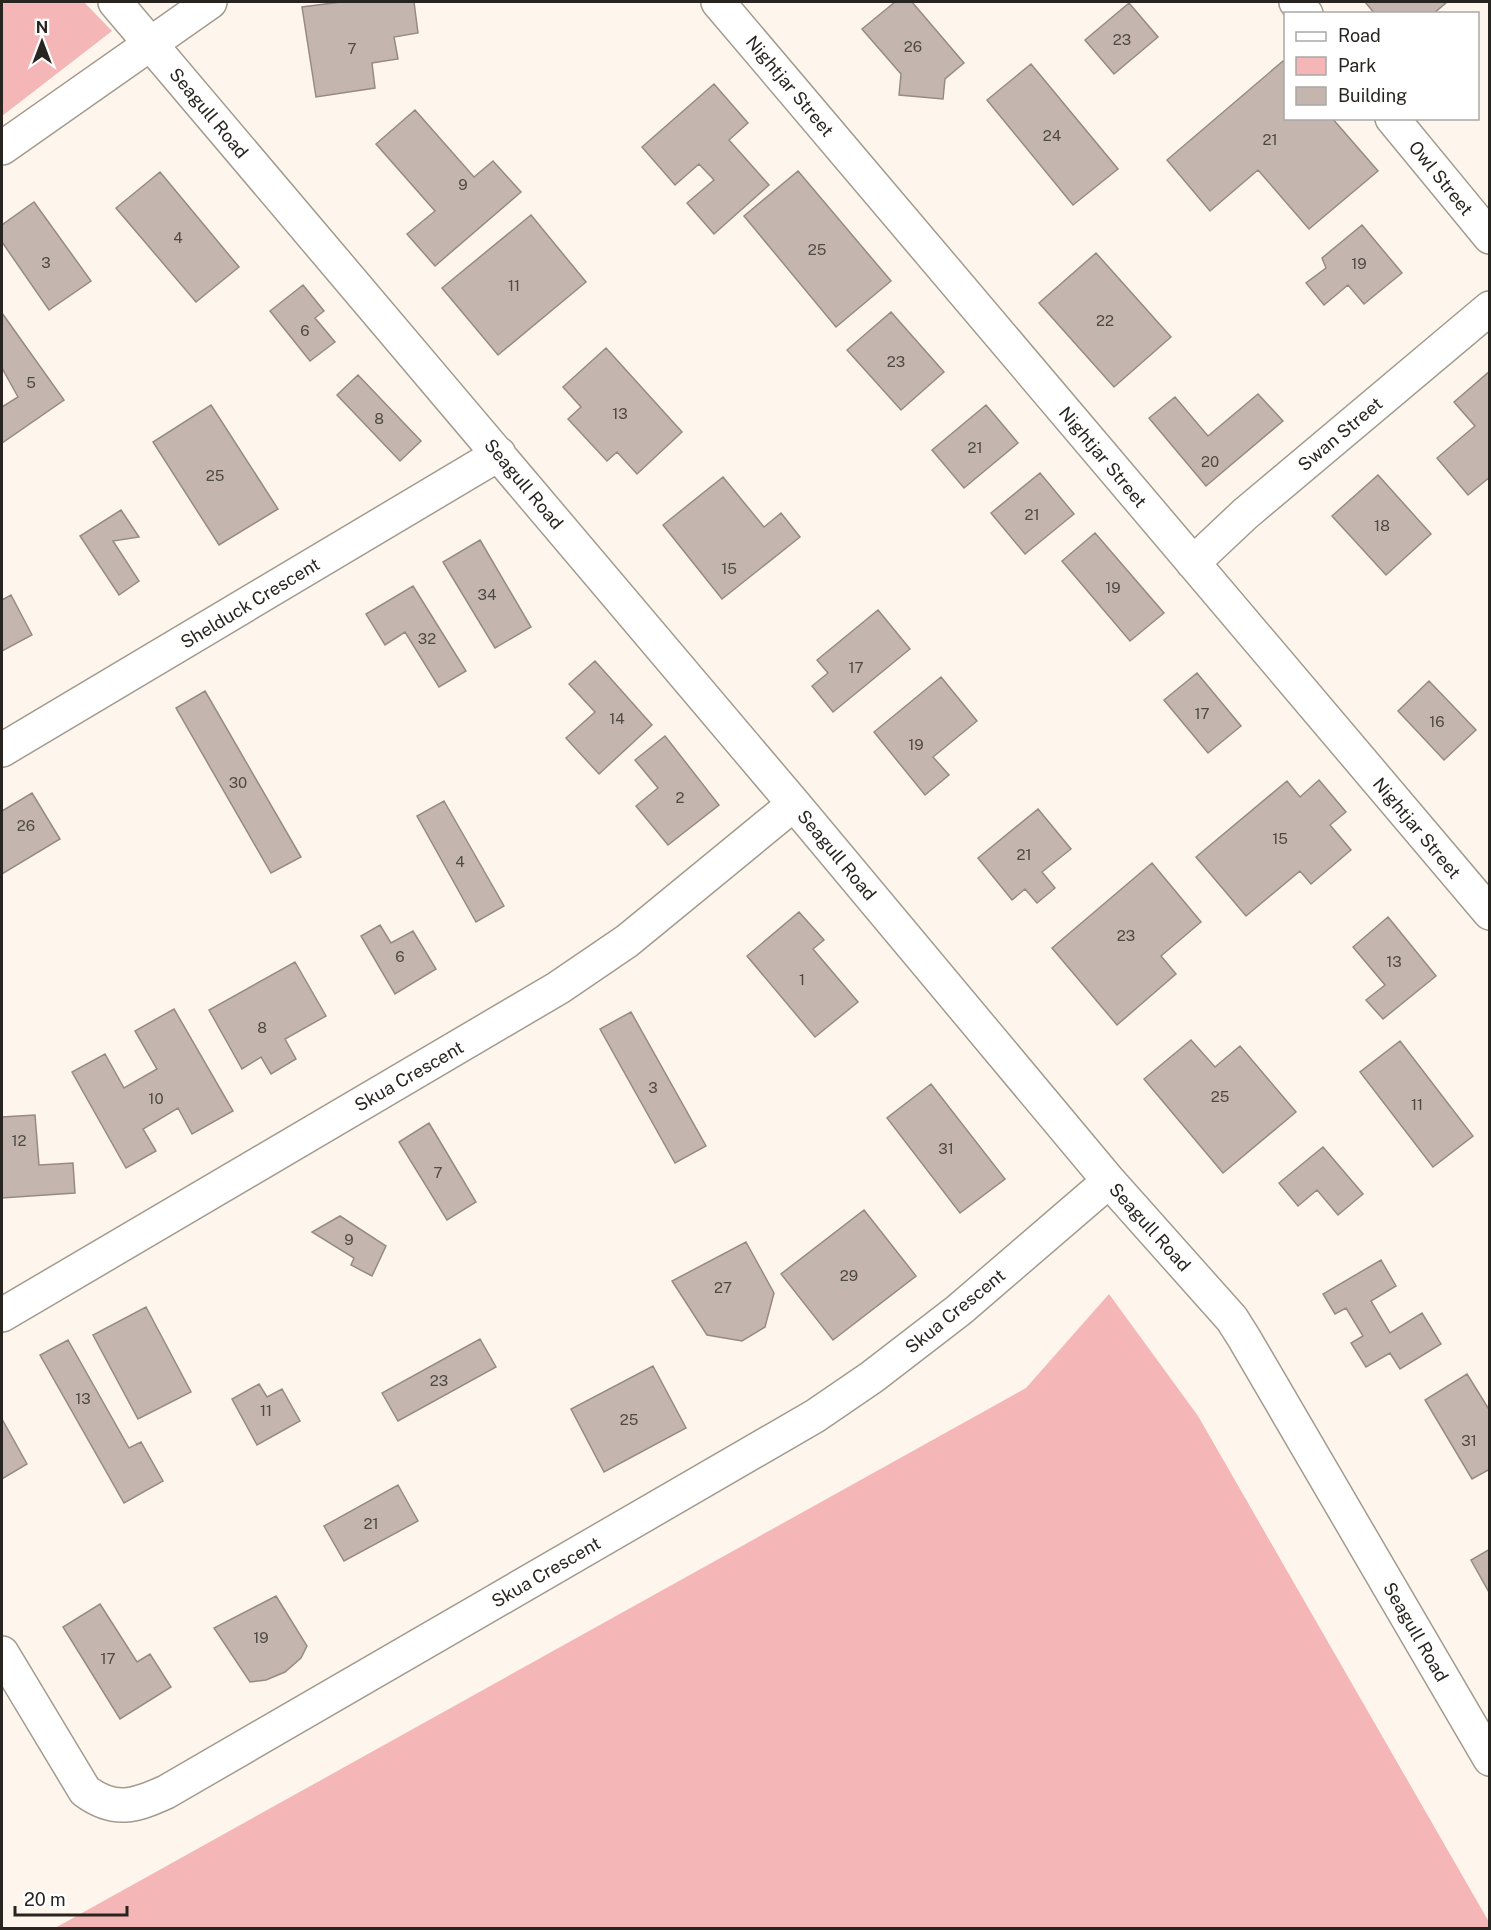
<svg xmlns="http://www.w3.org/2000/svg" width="1491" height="1930" font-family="'Public Sans',sans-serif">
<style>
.green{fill:#f4b6b6}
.building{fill:#c4b5ae;stroke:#988a83;stroke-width:1.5}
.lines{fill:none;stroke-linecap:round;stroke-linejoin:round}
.minor-casing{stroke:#a49b8f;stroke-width:36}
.minor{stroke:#fff;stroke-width:33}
.labels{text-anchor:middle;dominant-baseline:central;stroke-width:4.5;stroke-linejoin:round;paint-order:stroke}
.number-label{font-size:15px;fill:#4f4944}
.street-label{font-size:18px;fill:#282520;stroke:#fff}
</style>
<rect width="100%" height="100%" fill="#fef6ec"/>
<!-- green -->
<path class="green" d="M2 2H84L112 31 2 116Z
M1109 1294 1198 1416 1489 1922V1928H55L1026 1388Z"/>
<!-- building -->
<path class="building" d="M341 2H414L418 33 394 37 398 59 372 63 375 88 316 97 302 7Z
M895 2H912L964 63 945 79 943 99 899 95 901 74 862 29Z
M1365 2H1447L1433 14H1375Z
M1129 3 1158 37 1114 74 1085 40Z
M1283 61 1286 64V118H1332L1378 171 1309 229 1258 170 1210 211 1167 160Z
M1031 64 1118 169 1073 205 987 100Z
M714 84 748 123 729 140 769 185 714 234 687 203 714 180 699 164 675 185 642 147Z
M415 110 474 177 493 161 521 192 435 266 407 234 435 211 376 144Z
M798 171 891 281 836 327 744 216Z
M160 172 239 267 196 302 116 208Z
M34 202 91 281 49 310 2 242V225Z
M531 215 586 282 498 355 442 288Z
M1362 225 1402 273 1364 304 1348 285 1324 305 1306 283 1326 268 1322 258Z
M1096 253 1171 337 1114 387 1039 303Z
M303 285 324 311 315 318 335 342 310 361 270 311Z
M891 312 944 372 901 410 847 350Z
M2 313 64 400 2 443V407L18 397 2 368Z
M606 348 682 432 637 474 617 452 607 461 568 419 581 407 563 387Z
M1490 371V477L1468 495 1437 458 1475 426 1454 402Z
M358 375 421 441 400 461 337 395Z
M1258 394 1283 421 1206 486 1149 418 1175 397 1208 436Z
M211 405 278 509 219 545 153 442Z
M986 405 1018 443 964 488 932 450Z
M1040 473 1074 514 1025 554 991 513Z
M1378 475 1431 534 1386 575 1332 516Z
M723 477 764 527 781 513 800 537 722 599 663 525Z
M121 510 139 537 113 541 139 581 119 595 80 536Z
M1095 533 1164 613 1130 641 1062 561Z
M480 540 531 627 495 648 443 562Z
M413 586 466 671 439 687 405 632 385 645 366 614Z
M11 595 32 635 2 651V600Z
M878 610 910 649 833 712 812 686 828 673 817 660Z
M595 661 652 725 599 774 566 738 595 712 569 684Z
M1197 673 1241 726 1208 753 1164 700Z
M941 677 977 721 933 757 949 775 925 795 874 732Z
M1429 681 1476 730 1444 760 1398 711Z
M205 691 301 857 271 873 176 708Z
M665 736 719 805 668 845 636 806 658 788 635 760Z
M1319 780 1346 812 1330 825 1351 850 1311 884 1300 871 1246 916 1196 857 1287 781 1300 797Z
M32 793 60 839 2 874V811Z
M444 801 504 906 476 922 417 816Z
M1038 809 1071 849 1042 872 1055 888 1037 903 1025 889 1012 900 978 858Z
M1152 863 1201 922 1161 956 1176 974 1117 1025 1052 948Z
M799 912 824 940 813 949 858 1002 815 1037 747 956Z
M1388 917 1436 976 1383 1019 1366 1000 1385 985 1353 947Z
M380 925 391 943 413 931 436 969 395 994 361 936Z
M295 962 326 1016 285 1039 296 1059 271 1074 261 1057 242 1069 209 1010Z
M174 1009 233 1111 192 1134 178 1108 143 1129 156 1151 126 1168 72 1072 105 1054 124 1088 157 1069 135 1031Z
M631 1012 706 1146 675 1163 600 1029Z
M1191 1040 1215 1067 1240 1046 1296 1112 1223 1173 1144 1079Z
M1400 1041 1473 1136 1433 1167 1360 1072Z
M931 1084 1005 1179 960 1213 887 1118Z
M35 1115 39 1165 73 1163 75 1193 2 1198V1117Z
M429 1123 476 1202 447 1220 399 1142Z
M1323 1147 1363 1194 1338 1215 1317 1190 1298 1206 1279 1183Z
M864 1210 916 1276 833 1340 781 1274Z
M340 1216 386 1246 372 1276 351 1265 354 1258 312 1232Z
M746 1242 774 1293 765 1327 742 1341 707 1335 672 1281Z
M1381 1260 1396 1286 1371 1301 1390 1333 1422 1313 1441 1344 1400 1369 1390 1353 1366 1367 1351 1343 1363 1336 1346 1308 1335 1314 1323 1294Z
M146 1307 191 1392 138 1419 93 1335Z
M480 1339 496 1367 398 1421 382 1393Z
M68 1340 129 1448 141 1442 163 1481 124 1503 40 1355Z
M653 1366 686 1428 604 1472 571 1409Z
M1467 1374 1490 1411V1469L1472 1479 1425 1400Z
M259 1384 267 1397 282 1389 300 1421 257 1445 232 1399Z
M2 1419 27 1464 2 1479Z
M398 1485 418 1521 344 1561 324 1526Z
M1490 1549V1594L1471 1560Z
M276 1596 307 1646 301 1658 285 1672 266 1680 250 1682 214 1628Z
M100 1604 137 1662 150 1654 171 1687 120 1719 63 1627Z"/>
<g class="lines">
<!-- minor casing -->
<g class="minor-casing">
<path id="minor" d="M115 2 794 804 1109 1181 1232 1319 1244 1338 1490 1759
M718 2 1490 913
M1296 2 1306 14
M1392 118 1490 237
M2 148 210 2
M1193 563 1245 514 1490 308
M2 750 499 454
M2 1315 558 988 627 941 794 804
M2 1653 85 1791C115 1813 135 1806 166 1792L815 1416 872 1377 959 1310 1109 1181"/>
</g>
<!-- minor -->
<use href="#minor" class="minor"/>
</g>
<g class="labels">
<!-- number labels -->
<g class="number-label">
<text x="1122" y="39">23</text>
<text x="913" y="46">26</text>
<text x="352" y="48">7</text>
<text x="1052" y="135">24</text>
<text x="1270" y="139">21</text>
<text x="463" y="184">9</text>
<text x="178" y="237">4</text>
<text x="817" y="249">25</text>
<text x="46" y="262">3</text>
<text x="1359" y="263">19</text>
<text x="514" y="285">11</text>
<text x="1105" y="320">22</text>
<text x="305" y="330">6</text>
<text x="896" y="361">23</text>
<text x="31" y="382">5</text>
<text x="620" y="413">13</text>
<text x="379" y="418">8</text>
<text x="975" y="447">21</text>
<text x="1210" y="461">20</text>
<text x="215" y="475">25</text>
<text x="1032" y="514">21</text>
<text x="1382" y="525">18</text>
<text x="729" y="568">15</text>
<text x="1113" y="587">19</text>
<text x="487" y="594">34</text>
<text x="427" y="638">32</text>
<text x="856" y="667">17</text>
<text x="1202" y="713">17</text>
<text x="617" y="718">14</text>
<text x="1437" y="721">16</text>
<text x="916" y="744">19</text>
<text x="238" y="782">30</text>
<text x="680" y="797">2</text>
<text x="26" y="825">26</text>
<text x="1280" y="838">15</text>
<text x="1024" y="854">21</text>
<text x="460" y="861">4</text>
<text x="1126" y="935">23</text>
<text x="400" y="956">6</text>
<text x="1394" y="961">13</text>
<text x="802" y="979">1</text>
<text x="262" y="1027">8</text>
<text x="653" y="1087">3</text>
<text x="1220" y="1096">25</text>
<text x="156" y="1098">10</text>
<text x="1417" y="1104">11</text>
<text x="19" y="1140">12</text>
<text x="946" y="1148">31</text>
<text x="438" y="1172">7</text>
<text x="349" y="1239">9</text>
<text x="849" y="1275">29</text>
<text x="723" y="1287">27</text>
<text x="439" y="1380">23</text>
<text x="83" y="1398">13</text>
<text x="266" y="1410">11</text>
<text x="629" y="1419">25</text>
<text x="1469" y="1440">31</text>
<text x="371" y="1523">21</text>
<text x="261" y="1637">19</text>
<text x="108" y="1658">17</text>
</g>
<!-- street labels -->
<g class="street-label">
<text transform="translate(790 86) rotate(50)">Nightjar Street</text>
<text transform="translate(209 113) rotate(50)">Seagull Road</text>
<text transform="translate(1441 178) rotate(51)">Owl Street</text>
<text transform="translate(1340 434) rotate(-40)">Swan Street</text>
<text transform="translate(1103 457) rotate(50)">Nightjar Street</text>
<text transform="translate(524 484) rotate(50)">Seagull Road</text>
<text transform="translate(250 603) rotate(-31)">Shelduck Crescent</text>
<text transform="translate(1417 828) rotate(50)">Nightjar Street</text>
<text transform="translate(837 855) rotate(50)">Seagull Road</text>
<text transform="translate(409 1076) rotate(-30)">Skua Crescent</text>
<text transform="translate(1150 1227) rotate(48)">Seagull Road</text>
<text transform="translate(955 1311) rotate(-39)">Skua Crescent</text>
<text transform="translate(546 1572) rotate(-30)">Skua Crescent</text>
<text transform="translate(1416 1632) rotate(60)">Seagull Road</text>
</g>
</g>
<!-- border -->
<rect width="1491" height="1930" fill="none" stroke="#282520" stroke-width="6"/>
<!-- legend -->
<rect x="1284" y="12" width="195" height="108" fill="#ffffff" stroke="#a9a8a6" stroke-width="1.5"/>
<rect x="1296" y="32" width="30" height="9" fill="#ffffff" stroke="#a9a8a6" stroke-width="1.5"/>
<text x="1338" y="42" font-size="18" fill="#282520">Road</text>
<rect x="1296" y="57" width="30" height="18" fill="#f4b6b6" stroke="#a9a8a6" stroke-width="1.5"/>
<text x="1338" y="72" font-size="18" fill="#282520">Park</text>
<rect x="1296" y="87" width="30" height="18" fill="#c4b5ae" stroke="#a9a8a6" stroke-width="1.5"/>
<text x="1338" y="102" font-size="18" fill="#282520">Building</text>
<!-- north arrow -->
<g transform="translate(42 42)" stroke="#ffffff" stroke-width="4.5" paint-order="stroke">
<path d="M0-4.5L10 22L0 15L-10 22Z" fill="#282520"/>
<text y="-9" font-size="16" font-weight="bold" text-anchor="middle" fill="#282520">N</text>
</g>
<!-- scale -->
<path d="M15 1906v9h112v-9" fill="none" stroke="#282520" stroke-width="3"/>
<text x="24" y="1906" font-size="18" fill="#282520" stroke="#ffffff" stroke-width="4.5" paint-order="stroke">20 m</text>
</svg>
